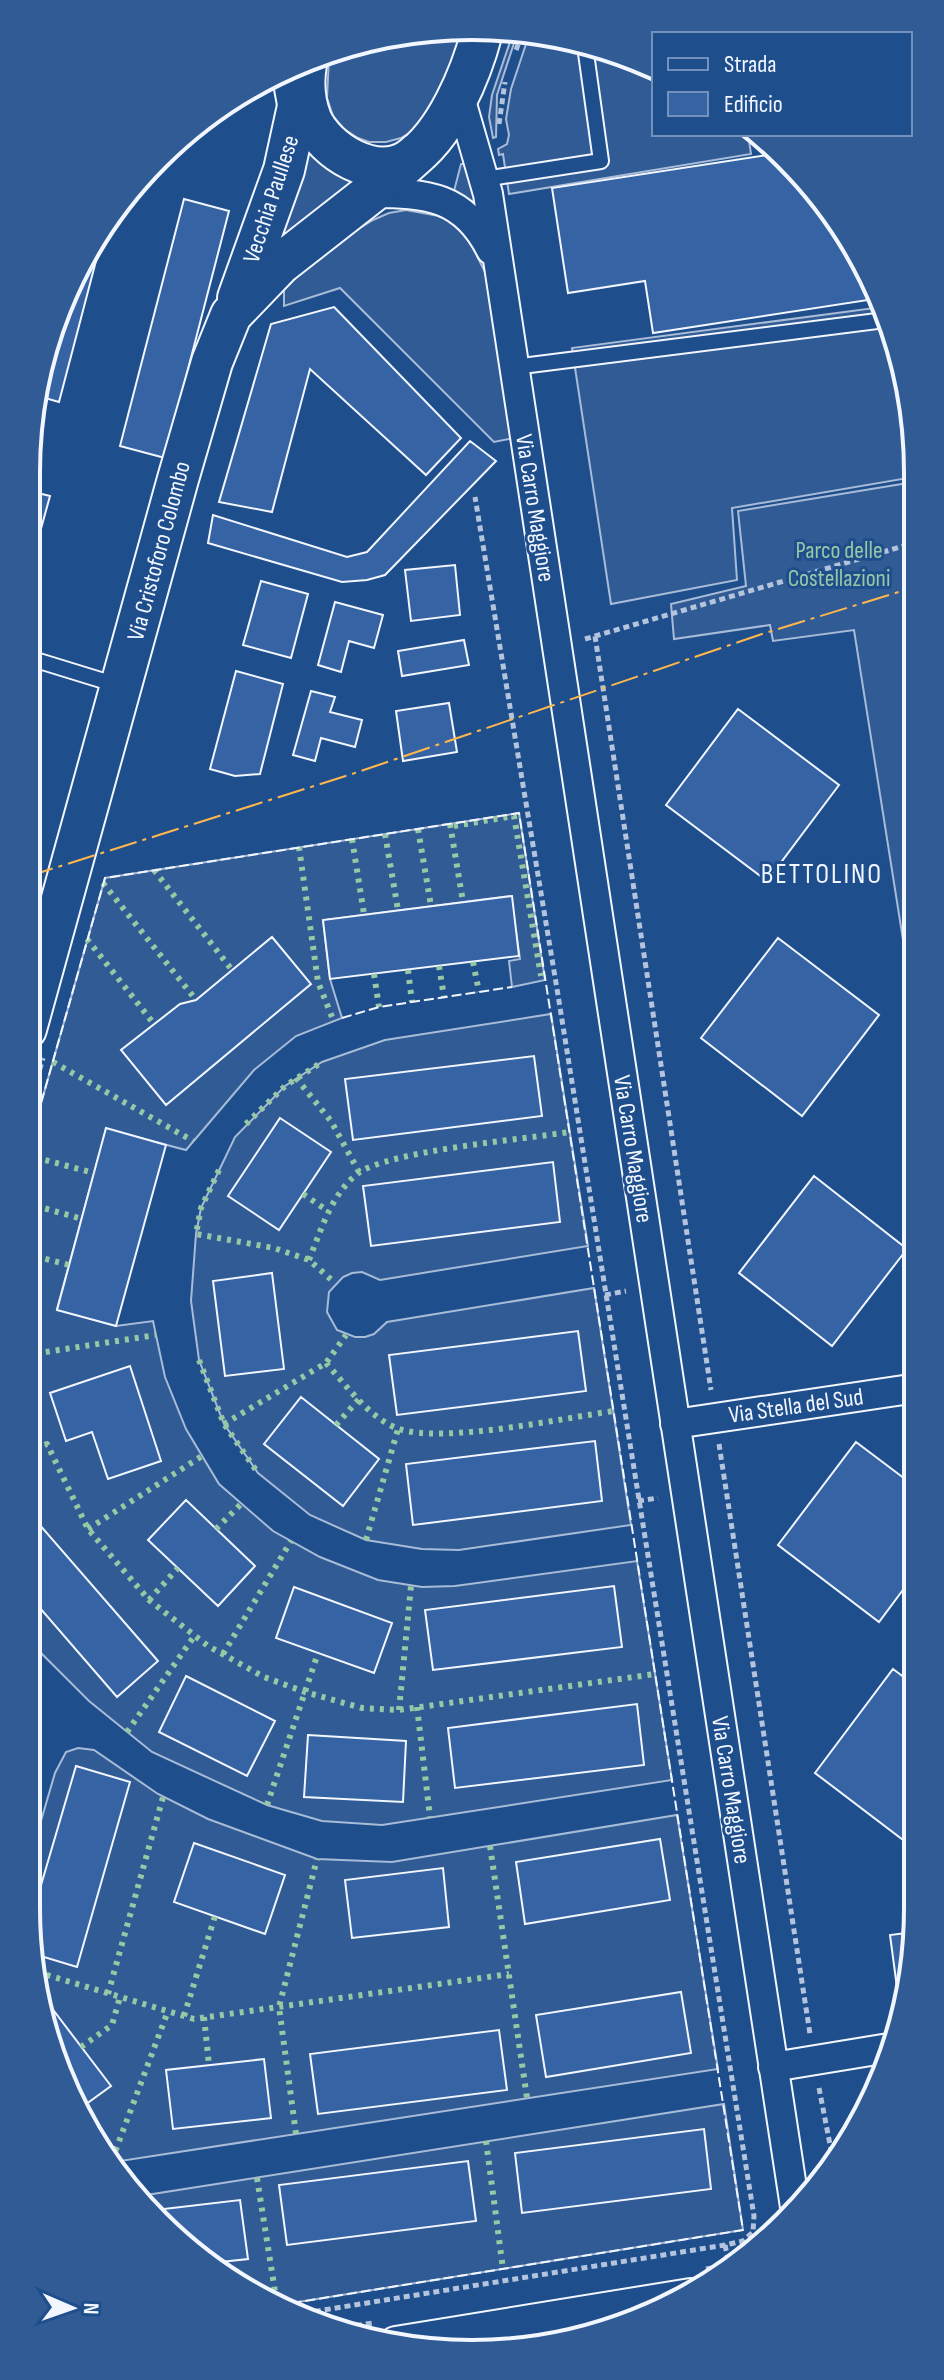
<svg xmlns="http://www.w3.org/2000/svg" width="944" height="2380" font-family="'Sofia Sans Condensed',sans-serif">
<style>
.built{fill:#305b95;stroke:#a8bbd7;stroke-width:2}
.building{fill:#3563a3;stroke:#f2f6ff;stroke-width:2}
.lines{fill:none;stroke-linecap:round;stroke-linejoin:round}
.service-casing{stroke:#f2f6ff;stroke-width:18}
.minor-casing{stroke:#f2f6ff;stroke-width:32}
.tertiary-casing{stroke:#f2f6ff;stroke-width:38}
.secondary-casing{stroke:#f2f6ff;stroke-width:44}
.path{stroke:#b3c4dc;stroke-width:5;stroke-dasharray:6 4;stroke-linecap:butt}
.service{stroke:#1f4e8c;stroke-width:14}
.minor{stroke:#1f4e8c;stroke-width:28}
.tertiary{stroke:#1f4e8c;stroke-width:34}
.secondary{stroke:#1f4e8c;stroke-width:40}
.hedge{stroke:#97c8a6;stroke-width:6;stroke-dasharray:4 6;stroke-linecap:butt}
.fence{stroke:#f2f6ff;stroke-width:2;stroke-dasharray:10 4;stroke-linecap:butt}
.power{stroke:#ffb74d;stroke-width:2;stroke-dasharray:28 6 4 6;stroke-linecap:butt}
.labels{text-anchor:middle;dominant-baseline:central;stroke-width:6;stroke-linejoin:round;paint-order:stroke}
.street-label{font-size:24px;fill:#f2f6ff;stroke:#1f4e8c}
.park-label{font-size:24px;fill:#97c8a6;stroke:#1f4e8c}
.quarter-label{font-size:28px;letter-spacing:2px;fill:#f2f6ff;stroke:#1f4e8c}
.rim{fill:none;stroke:#f2f6ff;stroke-width:4}
</style>
<rect width="100%" height="100%" fill="#1f4e8c"/>
<!-- built -->
<path class="built" d="M442 27 467 30 436 103 411 132 401 138 386 142H369L358 138 344 129 333 116 327 98 329 57Z
M512 36 516 37 497 95 496 137 493 138 489 117 492 95Z
M528 38 615 50 654 69V134H748L751 154 509 194 503 154 499 155 498 149 507 144 509 135 506 119 511 89Z
M310 148 358 179 281 248 275 240 307 150Z
M461 164H465L471 175 479 210 454 191Z
M406 210 439 216 453 222 470 242 489 280 524 436 494 442 340 288 284 306V289L330 246 373 220 389 213Z
M882 307 904 381 914 456V477L732 508 737 580 611 604 572 348Z
M914 482 916 1022 854 630 773 641 770 625 674 639 671 604 746 586 738 511Z
M519 813 545 980 512 987 509 961 520 959 511 896 323 920 330 979 342 1018 296 1036 254 1070 186 1150 106 1129 57 1309 116 1326 153 1321 165 1377 186 1429 219 1484 273 1531 320 1557 378 1580 422 1587 455 1586 637 1561 672 1780 382 1825 322 1821 267 1805 152 1752 89 1701 26 1638V1156L105 878Z
M551 1014 588 1246 380 1280 362 1272 352 1273 343 1277 329 1292 327 1312 337 1330 355 1337H365L374 1334 387 1322 594 1288 631 1525 459 1550 422 1549 366 1540 310 1515 258 1473 224 1424 199 1360 191 1301 196 1234 201 1208 235 1137 285 1086 322 1062 385 1040Z
M78 1748 94 1750 158 1794 208 1819 317 1859 392 1862 677 1815 718 2069 114 2162 50 2052 26 1908V1872L55 1773 66 1752Z
M724 2104 743 2230 280 2305 249 2294 134 2197Z"/>
<!-- building -->
<path class="building" d="M766 142 808 178 862 260 868 300 653 333 645 281 568 293 552 188 768 155Z
M184 199 229 211 165 458 120 446Z
M102 238 59 402 38 396 50 329Z
M334 307 461 438 426 475 310 369 272 512 219 502 271 324Z
M470 441 496 461 385 575 367 580 342 582 208 543 213 515 347 557 367 552Z
M26 490 50 496 26 583Z
M455 565 460 615 411 621 405 570Z
M261 581 308 594 291 658 243 645Z
M335 602 383 615 374 648 349 641 341 672 318 665Z
M464 640 469 665 402 676 398 651Z
M236 671 283 684 260 774 235 776 210 769Z
M311 691 335 697 330 712 362 720 355 747 321 738 315 761 293 755Z
M449 703 457 752 403 761 396 711Z
M738 709 839 785 767 881 666 805Z
M512 896 519 956 330 979 323 920Z
M272 937 311 984 166 1105 121 1050 180 1004 196 1000Z
M778 938 879 1015 802 1116 701 1038Z
M534 1056 542 1116 353 1140 345 1079Z
M280 1118 331 1152 279 1230 228 1196Z
M106 1128 166 1145 116 1326 57 1310Z
M553 1162 560 1222 371 1246 363 1186Z
M814 1176 907 1249 832 1346 739 1273Z
M272 1273 284 1369 225 1376 213 1281Z
M578 1331 586 1391 397 1415 389 1355Z
M130 1366 161 1461 108 1479 92 1432 66 1441 50 1393Z
M301 1397 379 1459 343 1506 264 1444Z
M595 1441 602 1501 413 1525 406 1464Z
M856 1442 917 1488V1571L879 1622 778 1545Z
M186 1500 255 1566 218 1606 148 1540Z
M32 1516 158 1661 117 1697 26 1592V1522Z
M614 1586 622 1647 433 1670 425 1610Z
M294 1587 392 1623 374 1673 276 1638Z
M893 1669 917 1687 918 1845 915 1849 815 1773Z
M186 1676 275 1721 247 1776 159 1732Z
M637 1704 644 1765 455 1788 448 1728Z
M308 1735 406 1741 403 1802 304 1797Z
M76 1766 130 1782 77 1967 34 1954 29 1926Z
M660 1839 670 1900 525 1924 516 1862Z
M194 1843 285 1875 265 1934 174 1902Z
M443 1868 449 1927 352 1938 345 1880Z
M914 1932 904 1994 898 1995 890 1935Z
M681 1992 691 2053 546 2077 536 2015Z
M51 2007 111 2086 82 2107 50 2052 43 2013Z
M499 2030 507 2090 318 2114 310 2054Z
M264 2059 271 2118 173 2129 166 2070Z
M704 2129 711 2189 522 2213 515 2153Z
M468 2161 476 2221 287 2245 279 2185Z
M240 2200 248 2259 211 2263 147 2211Z"/>
<g class="lines">
<!-- service casing -->
<g class="service-casing">
<path id="service" d="M282 70 280 78 285 105
M484 179 601 161 585 46
M514 367 885 320
M26 657 117 685"/>
</g>
<!-- minor casing -->
<g class="minor-casing">
<path id="minor" d="M459 94 488 194 795 2207
M371 193C427 193 464 196 491 250
M675 1424 917 1388
M773 2067 895 2047"/>
</g>
<!-- tertiary casing -->
<g class="tertiary-casing">
<path id="tertiary" d="M396 2344 691 2296"/>
</g>
<!-- secondary casing -->
<g class="secondary-casing">
<path id="secondary" d="M306 64C303 82 304 101 311 119 325 151 375 182 409 160 446 135 471 74 482 32
M238 298 284 170 302 88
M26 1029 178 479 212 362 231 315 280 264 390 178 419 152"/>
</g>
<!-- path -->
<path class="path" d="M516 50 521 37
M499 124 505 82
M595 636 711 1390
M585 639 914 543
M26 1118 43 1058
M605 1295 626 1291
M719 1444 810 2034
M638 1501 658 1498
M819 2088 834 2165
M725 2245 729 2264
M706 2269 729 2265
M305 2313 725 2245 743 2241 753 2232 754 2216 558 995 475 497
M346 2327 373 2323"/>
<!-- service -->
<use href="#service" class="service"/>
<!-- minor -->
<use href="#minor" class="minor"/>
<!-- tertiary -->
<use href="#tertiary" class="tertiary"/>
<!-- secondary -->
<use href="#secondary" class="secondary"/>
<!-- hedge -->
<path class="hedge" d="M450 824 463 902
M454 826 514 816 541 976
M418 829 431 906
M385 834 398 910
M352 839 364 914
M299 847 318 982 334 1022
M154 870 232 970
M103 883 196 1000
M87 939 154 1024
M473 962 479 992
M439 966 444 997
M408 970 412 1002
M374 974 379 1007
M53 1062 193 1141
M296 1078 331 1121 359 1172
M246 1124 285 1086 322 1062
M26 1155 94 1173
M219 1170 201 1208 196 1234 274 1248 309 1260 335 1283
M303 1194 328 1211
M26 1203 82 1219
M26 1254 69 1265
M309 1260C321 1230 331 1195 357 1174 386 1151 526 1139 569 1132
M26 1355 156 1335
M199 1360 224 1424 258 1473
M326 1363C346 1385 370 1419 399 1429 444 1444 563 1418 614 1411
M224 1424 326 1363 346 1335
M336 1425 360 1398
M26 1452 47 1444 88 1529 149 1600 208 1646 264 1677 305 1692 362 1708 399 1710 655 1674
M88 1529 202 1456
M216 1529 241 1504
M366 1540 398 1429
M149 1600 178 1568
M223 1654 291 1541
M26 1692 33 1707 26 1733
M417 1707 430 1817
M399 1710 411 1586
M127 1732 195 1635
M267 1805 318 1653
M490 1846 527 2098
M37 1972 194 2019 509 1974
M108 1994 163 1797
M184 2016 215 1916
M204 2017 209 2065
M81 2047 112 2025 120 1997
M296 2134 279 2007 317 1859
M486 2141 503 2269
M112 2160 168 2011
M257 2178 277 2304"/>
<!-- fence -->
<path class="fence" d="M342 1018 379 1007 512 987
M26 1156 105 878 519 813 743 2230 280 2305"/>
<!-- power -->
<path class="power" d="M26 877 352 774 762 634 915 587"/>
</g>
<g class="labels">
<!-- street labels -->
<g class="street-label">
<text transform="translate(271 199) rotate(-72)">Vecchia Paullese</text>
<text transform="translate(535 508) rotate(81)">Via Carro Maggiore</text>
<text transform="translate(159 551) rotate(-75)">Via Cristoforo Colombo</text>
<text transform="translate(633 1149) rotate(81)">Via Carro Maggiore</text>
<text transform="translate(796 1406) rotate(-8)">Via Stella del Sud</text>
<text transform="translate(731 1790) rotate(81)">Via Carro Maggiore</text>
</g>
<!-- park labels -->
<g class="park-label">
<text x="839" y="550">Parco delle<tspan x="839" dy="28">Costellazioni</tspan></text>
</g>
<!-- quarter labels -->
<g class="quarter-label">
<text x="822" y="874">BETTOLINO</text>
</g>
</g>
<!-- crop -->
<path d="M0 0H944V2380H0ZM472 40H472A432 432 0 0 1 904 472V1908A432 432 0 0 1 472 2340H472A432 432 0 0 1 40 1908V472A432 432 0 0 1 472 40Z" fill="#305b95" fill-rule="evenodd"/>
<path class="rim" d="M472 40H472A432 432 0 0 1 904 472V1908A432 432 0 0 1 472 2340H472A432 432 0 0 1 40 1908V472A432 432 0 0 1 472 40Z"/>
<!-- legend -->
<rect x="652" y="32" width="260" height="104" fill="#1f4e8c" stroke="#7391ba" stroke-width="2"/>
<rect x="668" y="58" width="40" height="12" fill="#1f4e8c" stroke="#7391ba" stroke-width="2"/>
<text x="724" y="72" font-size="24" fill="#f2f6ff">Strada</text>
<rect x="668" y="92" width="40" height="24" fill="#3563a3" stroke="#7391ba" stroke-width="2"/>
<text x="724" y="112" font-size="24" fill="#f2f6ff">Edificio</text>
<!-- north arrow -->
<g transform="translate(72 2308) rotate(92)" stroke="#1f4e8c" stroke-width="6" paint-order="stroke">
<path d="M0-6L14 30L0 20L-14 30Z" fill="#f2f6ff"/>
<text y="-12" font-size="22" font-weight="bold" text-anchor="middle" fill="#f2f6ff">N</text>
</g>
</svg>
